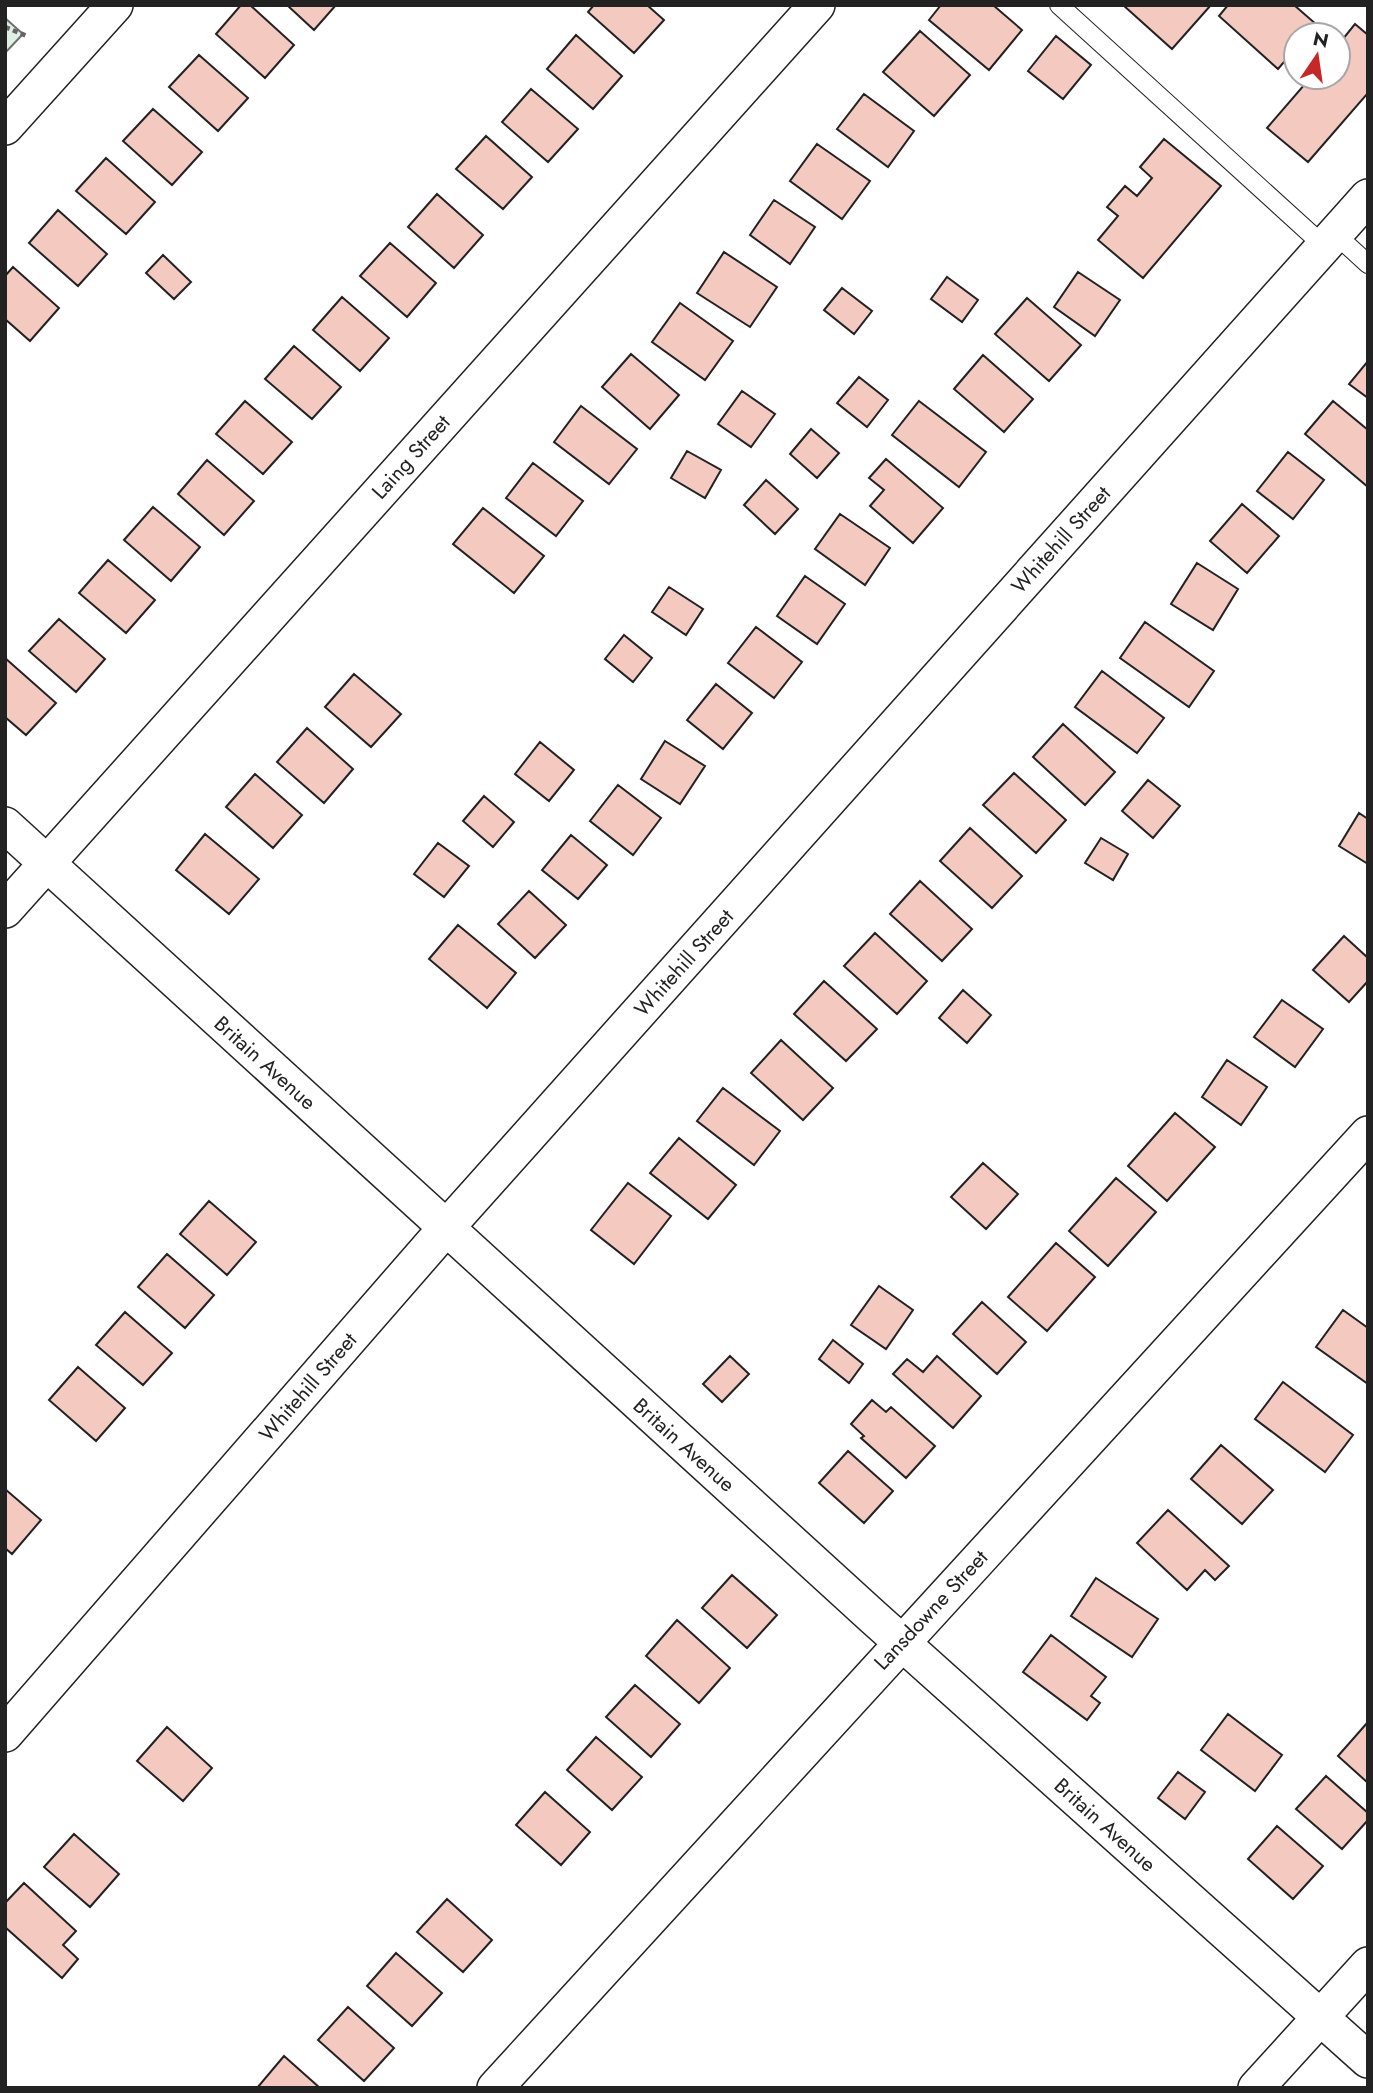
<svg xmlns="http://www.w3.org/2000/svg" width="1373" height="2093" font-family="Jost,sans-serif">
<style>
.green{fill:#e0efe3;stroke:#6f6f6f;stroke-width:2}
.building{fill:#f3c9c0;stroke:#222;stroke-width:2}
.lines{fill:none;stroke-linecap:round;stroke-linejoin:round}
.lane-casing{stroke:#222;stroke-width:20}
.street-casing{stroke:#222;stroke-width:38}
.path{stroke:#646464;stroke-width:4.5;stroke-dasharray:5 3.5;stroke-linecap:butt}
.lane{stroke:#fff;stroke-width:18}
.street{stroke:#fff;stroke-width:35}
.labels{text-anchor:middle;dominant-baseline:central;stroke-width:5;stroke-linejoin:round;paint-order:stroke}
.street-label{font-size:21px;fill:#222;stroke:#fff}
</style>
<rect width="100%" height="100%" fill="#fff"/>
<!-- green -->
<path class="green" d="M5 18 23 34 5 53Z"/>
<!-- building -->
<path class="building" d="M241 5H250L294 45 265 78 216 34Z
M287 5H336L314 30Z
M594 5H647L664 20 634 53 588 12Z
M941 5H993L1022 30 989 70 929 20Z
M1123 5H1211L1172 49Z
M1228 5H1294L1317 25 1308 35H1296V48L1278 69 1219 16Z
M1355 24 1368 35V93L1308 162 1267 128 1311 77H1338V45Z
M920 31 970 75 934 116 883 72Z
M576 35 622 76 593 109 547 69Z
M1056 36 1091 65 1063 99 1028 71Z
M199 55 248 98 218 131 169 87Z
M531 89 578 129 548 162 502 122Z
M864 94 914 131 888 167 837 129Z
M153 109 202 152 172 185 123 141Z
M486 136 532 177 503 209 456 169Z
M1164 139 1221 186 1143 278 1098 240 1118 216 1107 207 1125 186 1137 196 1152 178 1140 167Z
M817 144 870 181 842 219 790 181Z
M106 158 155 202 126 234 76 191Z
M437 194 483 235 454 268 408 227Z
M774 200 815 227 790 264 750 235Z
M58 210 107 254 78 286 29 243Z
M390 243 436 283 407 317 360 276Z
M724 252 777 287 750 327 697 293Z
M163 255 191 282 174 299 146 273Z
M13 267 59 308 30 341 5 319V276Z
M1078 272 1120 300 1095 336 1054 307Z
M947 277 978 300 962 322 931 299Z
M842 288 872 311 854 334 824 310Z
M342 297 389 338 360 371 313 330Z
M1027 298 1081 345 1049 381 995 334Z
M680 303 733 341 705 380 652 342Z
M294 346 341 387 312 419 265 379Z
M631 354 679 395 650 429 602 387Z
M983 355 1033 399 1004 432 954 389Z
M1368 361V398L1349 384Z
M859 377 888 400 867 427 837 403Z
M742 391 775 414 751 447 718 424Z
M245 401 292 442 263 474 216 434Z
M919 401 986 452 959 487 892 435Z
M1333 401 1368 430V487L1305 434Z
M581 406 637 449 609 484 554 442Z
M811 429 839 453 817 478 790 454Z
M687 451 721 470 705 498 671 478Z
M1288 452 1324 480 1293 519 1257 491Z
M886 459 943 508 913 543 870 506 884 490 869 478Z
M207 460 254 501 224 535 178 494Z
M533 463 583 501 556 536 506 498Z
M766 480 798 509 775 534 744 505Z
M1242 504 1279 536 1247 573 1210 541Z
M153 507 200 547 171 581 124 540Z
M483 508 544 556 514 593 453 544Z
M840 514 890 548 865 585 815 549Z
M108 560 155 600 126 633 79 593Z
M1197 563 1238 589 1213 630 1171 604Z
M805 576 845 604 817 644 777 616Z
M669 587 703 609 686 635 652 612Z
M59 619 105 659 76 692 29 651Z
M1145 622 1214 671 1189 707 1120 658Z
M756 627 802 662 774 698 728 663Z
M624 635 652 658 633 682 605 659Z
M5 658 56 703 26 735 5 717Z
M1102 671 1164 718 1137 753 1075 707Z
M354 674 401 714 371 747 325 707Z
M716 684 752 713 723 749 687 720Z
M1063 724 1115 772 1085 805 1033 757Z
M307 728 353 769 324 803 277 762Z
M665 741 705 766 680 804 641 779Z
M540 742 574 770 549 801 515 774Z
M1014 773 1066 820 1036 853 983 805Z
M255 774 302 815 273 848 226 807Z
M1148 780 1180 806 1153 838 1122 811Z
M618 785 661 818 633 855 590 821Z
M484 796 514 822 493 847 463 821Z
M1359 813 1368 819V864L1339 846Z
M970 828 1022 876 992 908 940 861Z
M205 834 259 879 229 914 176 870Z
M571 835 607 865 578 899 542 870Z
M1101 838 1128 854 1113 880 1085 863Z
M438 843 469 866 444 897 414 874Z
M920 881 972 929 942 961 890 914Z
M529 891 566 925 535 958 498 924Z
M458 925 516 973 487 1008 429 959Z
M875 933 927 981 897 1014 844 966Z
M1344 936 1368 958V981L1349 1002 1313 970Z
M824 981 877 1029 846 1061 794 1014Z
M963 990 991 1015 967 1043 939 1018Z
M1282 1000 1323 1029 1295 1067 1254 1037Z
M781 1040 833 1088 803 1120 751 1073Z
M1227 1060 1267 1087 1241 1125 1202 1097Z
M723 1088 780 1131 754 1165 697 1121Z
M1175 1113 1215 1147 1167 1201 1128 1166Z
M679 1138 736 1185 708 1219 650 1173Z
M983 1163 1018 1194 986 1229 951 1197Z
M1116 1178 1156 1212 1108 1266 1069 1231Z
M628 1183 671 1216 634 1264 591 1230Z
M209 1201 256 1242 227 1275 180 1234Z
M1056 1243 1095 1277 1047 1331 1008 1297Z
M167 1254 214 1295 185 1328 138 1287Z
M879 1286 913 1310 886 1349 851 1325Z
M982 1302 1026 1342 997 1374 953 1334Z
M1343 1310 1368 1328V1384L1316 1347Z
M125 1312 172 1353 143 1385 96 1345Z
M833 1340 863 1364 849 1383 819 1359Z
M730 1356 749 1374 722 1402 703 1384Z
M937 1356 981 1396 953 1428 893 1374 907 1359 923 1372Z
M78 1367 125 1408 96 1441 49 1400Z
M1283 1382 1353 1435 1325 1472 1255 1419Z
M872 1400 886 1412 891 1407 935 1446 906 1478 861 1438 864 1436 851 1424Z
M1221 1445 1273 1490 1242 1524 1191 1479Z
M848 1451 893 1491 864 1523 819 1483Z
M5 1489 41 1520 12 1554 5 1548Z
M1168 1510 1229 1566 1215 1580 1205 1570 1187 1590 1137 1543Z
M732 1575 777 1615 747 1648 702 1608Z
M1096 1578 1158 1619 1132 1657 1071 1616Z
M677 1620 730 1668 699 1703 646 1656Z
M1051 1635 1106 1677 1091 1696 1100 1703 1087 1720 1023 1672Z
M635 1685 680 1724 651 1757 606 1717Z
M1228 1714 1282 1755 1255 1791 1201 1750Z
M1367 1723 1368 1724V1783L1338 1756Z
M167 1727 212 1768 183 1801 137 1761Z
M596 1737 642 1777 612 1810 567 1770Z
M1178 1772 1205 1792 1185 1819 1158 1798Z
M1326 1776 1368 1813V1820L1342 1849 1296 1809Z
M545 1792 590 1832 561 1865 516 1825Z
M1277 1826 1323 1866 1293 1899 1248 1859Z
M74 1834 119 1874 90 1907 44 1867Z
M24 1883 76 1931 63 1945 78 1959 62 1978 5 1927V1903Z
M447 1899 492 1940 463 1972 417 1932Z
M396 1953 442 1993 412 2026 367 1986Z
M348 2007 394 2048 364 2081 318 2040Z
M284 2056 320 2088H257Z"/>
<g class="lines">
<!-- lane casing -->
<g class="lane-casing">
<path id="lane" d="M1059 5 1324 246
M1335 234 1368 264"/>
</g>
<!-- street casing -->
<g class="street-casing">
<path id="street" d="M5 127 115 5
M5 825 872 1616 1368 2060
M5 910 817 5
M5 1734 446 1228 1368 197
M495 2088 1368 1134
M1256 2088 1368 1965"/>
</g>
<!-- path -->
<path class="path" d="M5 27 27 36"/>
<!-- lane -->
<use href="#lane" class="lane"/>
<!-- street -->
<use href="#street" class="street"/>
</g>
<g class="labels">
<!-- street labels -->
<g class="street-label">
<text transform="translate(411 457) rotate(-48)">Laing Street</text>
<text transform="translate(1061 540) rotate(-48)">Whitehill Street</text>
<text transform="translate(684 963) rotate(-48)">Whitehill Street</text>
<text transform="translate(265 1063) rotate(42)">Britain Avenue</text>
<text transform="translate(308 1387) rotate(-49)">Whitehill Street</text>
<text transform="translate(684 1445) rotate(42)">Britain Avenue</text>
<text transform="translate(931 1610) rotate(-47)">Lansdowne Street</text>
<text transform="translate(1105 1825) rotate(42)">Britain Avenue</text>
</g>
</g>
<!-- border -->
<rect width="1373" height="2093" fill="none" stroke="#222222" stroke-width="14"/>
<!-- north arrow -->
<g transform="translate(1317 56) rotate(13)"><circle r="33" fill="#ffffff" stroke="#a7a7a7" stroke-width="2"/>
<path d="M0-5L12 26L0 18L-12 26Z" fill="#c62828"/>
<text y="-10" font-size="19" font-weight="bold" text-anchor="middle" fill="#222222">N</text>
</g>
</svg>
